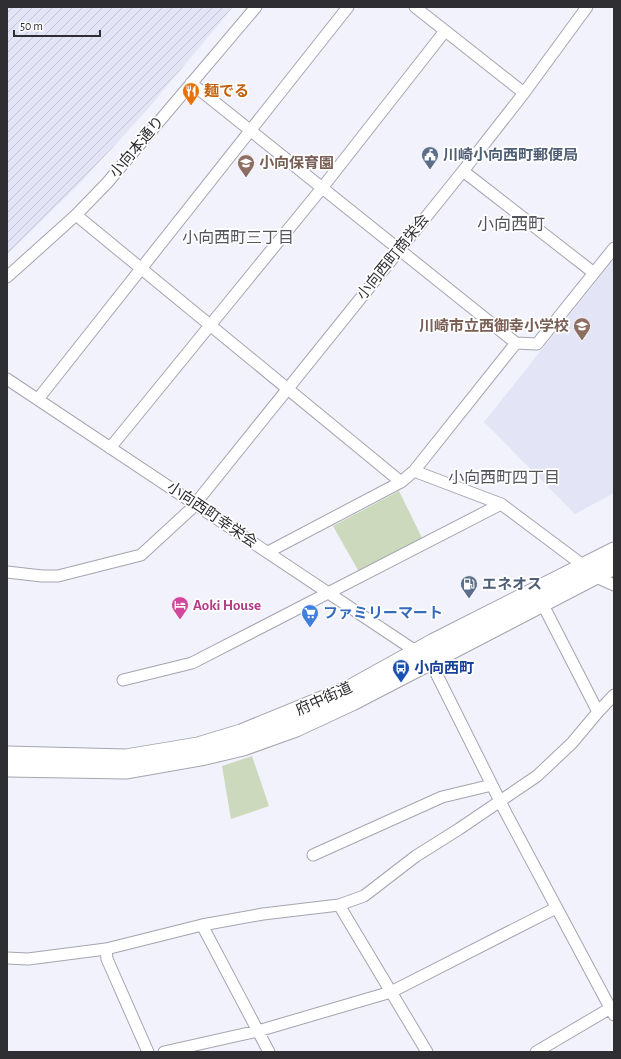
<svg xmlns="http://www.w3.org/2000/svg" width="621" height="1059" font-family="'Alegreya Sans','Noto Sans JP',sans-serif">
<style>
.built{fill:#e3e5f6}
.industrial{fill:url(#industrial-furrows)}
.park{fill:#ccd9bd}
.lines{fill:none;stroke-linecap:round;stroke-linejoin:round}
.minor-casing{stroke:#a4a5ae;stroke-width:13}
.highway-casing{stroke:#a4a5ae;stroke-width:19}
.minor{stroke:#fff;stroke-width:11}
.highway{stroke:#fff;stroke-width:17}
.labels{text-anchor:middle;dominant-baseline:central;stroke-width:3.5;stroke-linejoin:round;paint-order:stroke}
.food-label{font-size:15px;font-weight:bold;fill:#c56008;stroke:#fff;text-anchor:start}
.street-label{font-size:15px;fill:#2f2f33;stroke:#fff}
.service-label{font-size:15px;font-weight:bold;fill:#4e5e75;stroke:#fff;text-anchor:start}
.education-label{font-size:15px;font-weight:bold;fill:#785e54;stroke:#fff;text-anchor:start}
.hotel-label{font-size:15px;font-weight:bold;fill:#b23c85;stroke:#fff;text-anchor:start}
.shop-label{font-size:15px;font-weight:bold;fill:#366cbe;stroke:#fff;text-anchor:start}
.transit-label{font-size:15px;font-weight:bold;fill:#164399;stroke:#fff;text-anchor:start}
.neighbourhood-label{font-size:16px;fill:#54555d;stroke:#fff}
.quarter-label{font-size:17px;fill:#54555d;stroke:#fff}
</style>
<defs>
<pattern id="industrial-furrows" width="10" height="10" patternUnits="userSpaceOnUse"><rect width="10" height="10" fill="#e3e5f6"/><path d="M-1 1l2-2M0 10L10 0M9 11l2-2" fill="none" stroke="#c3c5d3"/></pattern>
</defs>
<rect width="100%" height="100%" fill="#f1f2fc"/>
<!-- built -->
<path class="built" d="M614 259V493L575 514 484 422Z"/>
<!-- industrial -->
<path class="industrial" d="M7 7H233L146 111 81 182 7 255Z"/>
<!-- park -->
<path class="park" d="M399 491 423 540 359 572 333 526Z
M252 756 269 806 231 819 222 766Z"/>
<g class="lines">
<!-- minor casing -->
<g class="minor-casing">
<path id="minor" d="M415 7 524 93
M191 83 516 343 537 344 614 248
M463 171 594 273
M76 215 401 482
M7 277 76 215 107 183 256 7
M7 379 417 652 435 671 506 813 614 1015
M38 399 348 7
M110 448 322 188 445 31
M414 471 501 504 584 566
M268 552 401 482 414 471 516 343
M7 572 42 576H58L141 555 191 509 463 171 524 93 587 7
M594 576 614 585
M542 603 598 712
M123 680 192 663 501 504
M313 855 442 797 492 785
M339 905 427 1052
M202 925 269 1052
M106 949 107 959 148 1052
M7 958 28 959 106 949 202 925 263 914 339 905 364 896 416 856 459 829 537 776 572 743 598 712 614 695
M164 1052 258 1031 391 992 556 908
M536 1052 614 1006"/>
</g>
<!-- highway casing -->
<g class="highway-casing">
<path id="highway" d="M7 755 126 758 198 746 241 733 351 688 434 642 614 551
M7 768 127 770 201 757 243 747 296 728 352 702 614 566"/>
</g>
<!-- minor -->
<use href="#minor" class="minor"/>
<!-- highway -->
<use href="#highway" class="highway"/>
</g>
<!-- icons -->
<defs>
<g id="restaurant-pin" transform="scale(0.9)"><path d="M0 17L-7.5 6A9.5 9.5 0 1 1 7.5 6Z" fill="#e8710a" stroke="#fff"/><path d="M-5-6h1v4h1v-4h1v4h1v-4h1v5L-1.5 .5V6h-2V.5L-5-1ZM5-6V6H3V1.5H1.5Q1.5-4 5-6Z" fill="#fff"/></g>
<g id="civic-pin" transform="scale(0.9)"><path d="M0 17L-7.5 6A9.5 9.5 0 1 1 7.5 6Z" fill="#5c6f8a" stroke="#fff"/><path d="M-.6-6.5H3V-4.5H.6V-3L4-1V1h2V6H-6V1h2V-1L-.6-3ZM-1.2 2.5V6h2.4V2.5Z" fill="#fff"/></g>
<g id="school-pin" transform="scale(0.9)"><path d="M0 17L-7.5 6A9.5 9.5 0 1 1 7.5 6Z" fill="#8d6e63" stroke="#fff"/><path d="M0-5L7-2L0 1L-7-2ZM-4 1L0 2.5L4 1V4Q0 6-4 4Z" fill="#fff"/></g>
<g id="fuel-pin" transform="scale(0.9)"><path d="M0 17L-7.5 6A9.5 9.5 0 1 1 7.5 6Z" fill="#5c6f8a" stroke="#fff"/><path d="M-5.5-6h7V0h2V4h1.3V-2.5L3-4.5l.8-.8L6-3V5H2.5V1h-1V6h-7ZM-4.2-4.7v3.2H.2V-4.7Z" fill="#fff"/></g>
<g id="hotel-pin" transform="scale(0.9)"><path d="M0 17L-7.5 6A9.5 9.5 0 1 1 7.5 6Z" fill="#d1479c" stroke="#fff"/><path d="M-6-4.5h1.5V1H6V5H4.5V3h-9V5H-6ZM-4 0a1.8 1.8 0 1 1 3.6 0ZM.5 0V-2.5h3Q6-2.5 6 0Z" fill="#fff"/></g>
<g id="supermarket-pin" transform="scale(0.9)"><path d="M0 17L-7.5 6A9.5 9.5 0 1 1 7.5 6Z" fill="#3f7fe0" stroke="#fff"/><path d="M-6-5.5h2.5l.6 2H6L4.5 2H-2.5L-4.4-4H-6ZM-1.5 3.2a1.3 1.3 0 1 0 .1 0ZM3 3.2a1.3 1.3 0 1 0 .1 0Z" fill="#fff"/></g>
<g id="bus-pin" transform="scale(0.9)"><path d="M0 17L-7.5 6A9.5 9.5 0 1 1 7.5 6Z" fill="#1a4fb4" stroke="#fff"/><path d="M-5-6H5V4H4V6H2V4H-2V6H-4V4H-5ZM-3.5-4V0h7V-4ZM-3.5 1.2v1.5H-2V1.2ZM2 1.2v1.5H3.5V1.2Z" fill="#fff"/></g>
</defs>
<g fill-rule="evenodd">
<use href="#restaurant-pin" x="191" y="91"/>
<use href="#civic-pin" x="430" y="155"/>
<use href="#school-pin" x="246" y="163"/>
<use href="#school-pin" x="582" y="326"/>
<use href="#fuel-pin" x="469" y="584"/>
<use href="#hotel-pin" x="180" y="605"/>
<use href="#supermarket-pin" x="310" y="613"/>
<use href="#bus-pin" x="401" y="668"/>
</g>
<g class="labels">
<!-- food labels -->
<g class="food-label">
<text x="204" y="91">麺でる</text>
</g>
<!-- street labels -->
<g class="street-label">
<text transform="translate(137 147) rotate(-50)">小向本通り</text>
<text transform="translate(393 257) rotate(-51)">小向西町商栄会</text>
<text transform="translate(212 515) rotate(34)">小向西町幸栄会</text>
<text transform="translate(324 699) rotate(-24)">府中街道</text>
</g>
<!-- service labels -->
<g class="service-label">
<text x="443" y="155">川崎小向西町郵便局</text>
<text x="482" y="584">エネオス</text>
</g>
<!-- education labels -->
<g class="education-label">
<text x="259" y="163">小向保育園</text>
<text x="569" y="326" text-anchor="end">川崎市立西御幸小学校</text>
</g>
<!-- hotel labels -->
<g class="hotel-label">
<text x="193" y="605">Aoki House</text>
</g>
<!-- shop labels -->
<g class="shop-label">
<text x="323" y="613">ファミリーマート</text>
</g>
<!-- transit labels -->
<g class="transit-label">
<text x="414" y="668">小向西町</text>
</g>
<!-- neighbourhood labels -->
<g class="neighbourhood-label">
<text x="238" y="238">小向西町三丁目</text>
<text x="504" y="478">小向西町四丁目</text>
</g>
<!-- quarter labels -->
<g class="quarter-label">
<text x="511" y="224">小向西町</text>
</g>
</g>
<!-- border -->
<rect width="621" height="1059" fill="none" stroke="#2f2f33" stroke-width="16"/>
<!-- scale -->
<path d="M14 30v6h86v-6" fill="none" stroke="#2f2f33" stroke-width="2"/>
<text x="20" y="30" font-size="12" fill="#2f2f33" stroke="#ffffff" stroke-width="3" paint-order="stroke">50 m</text>
</svg>
